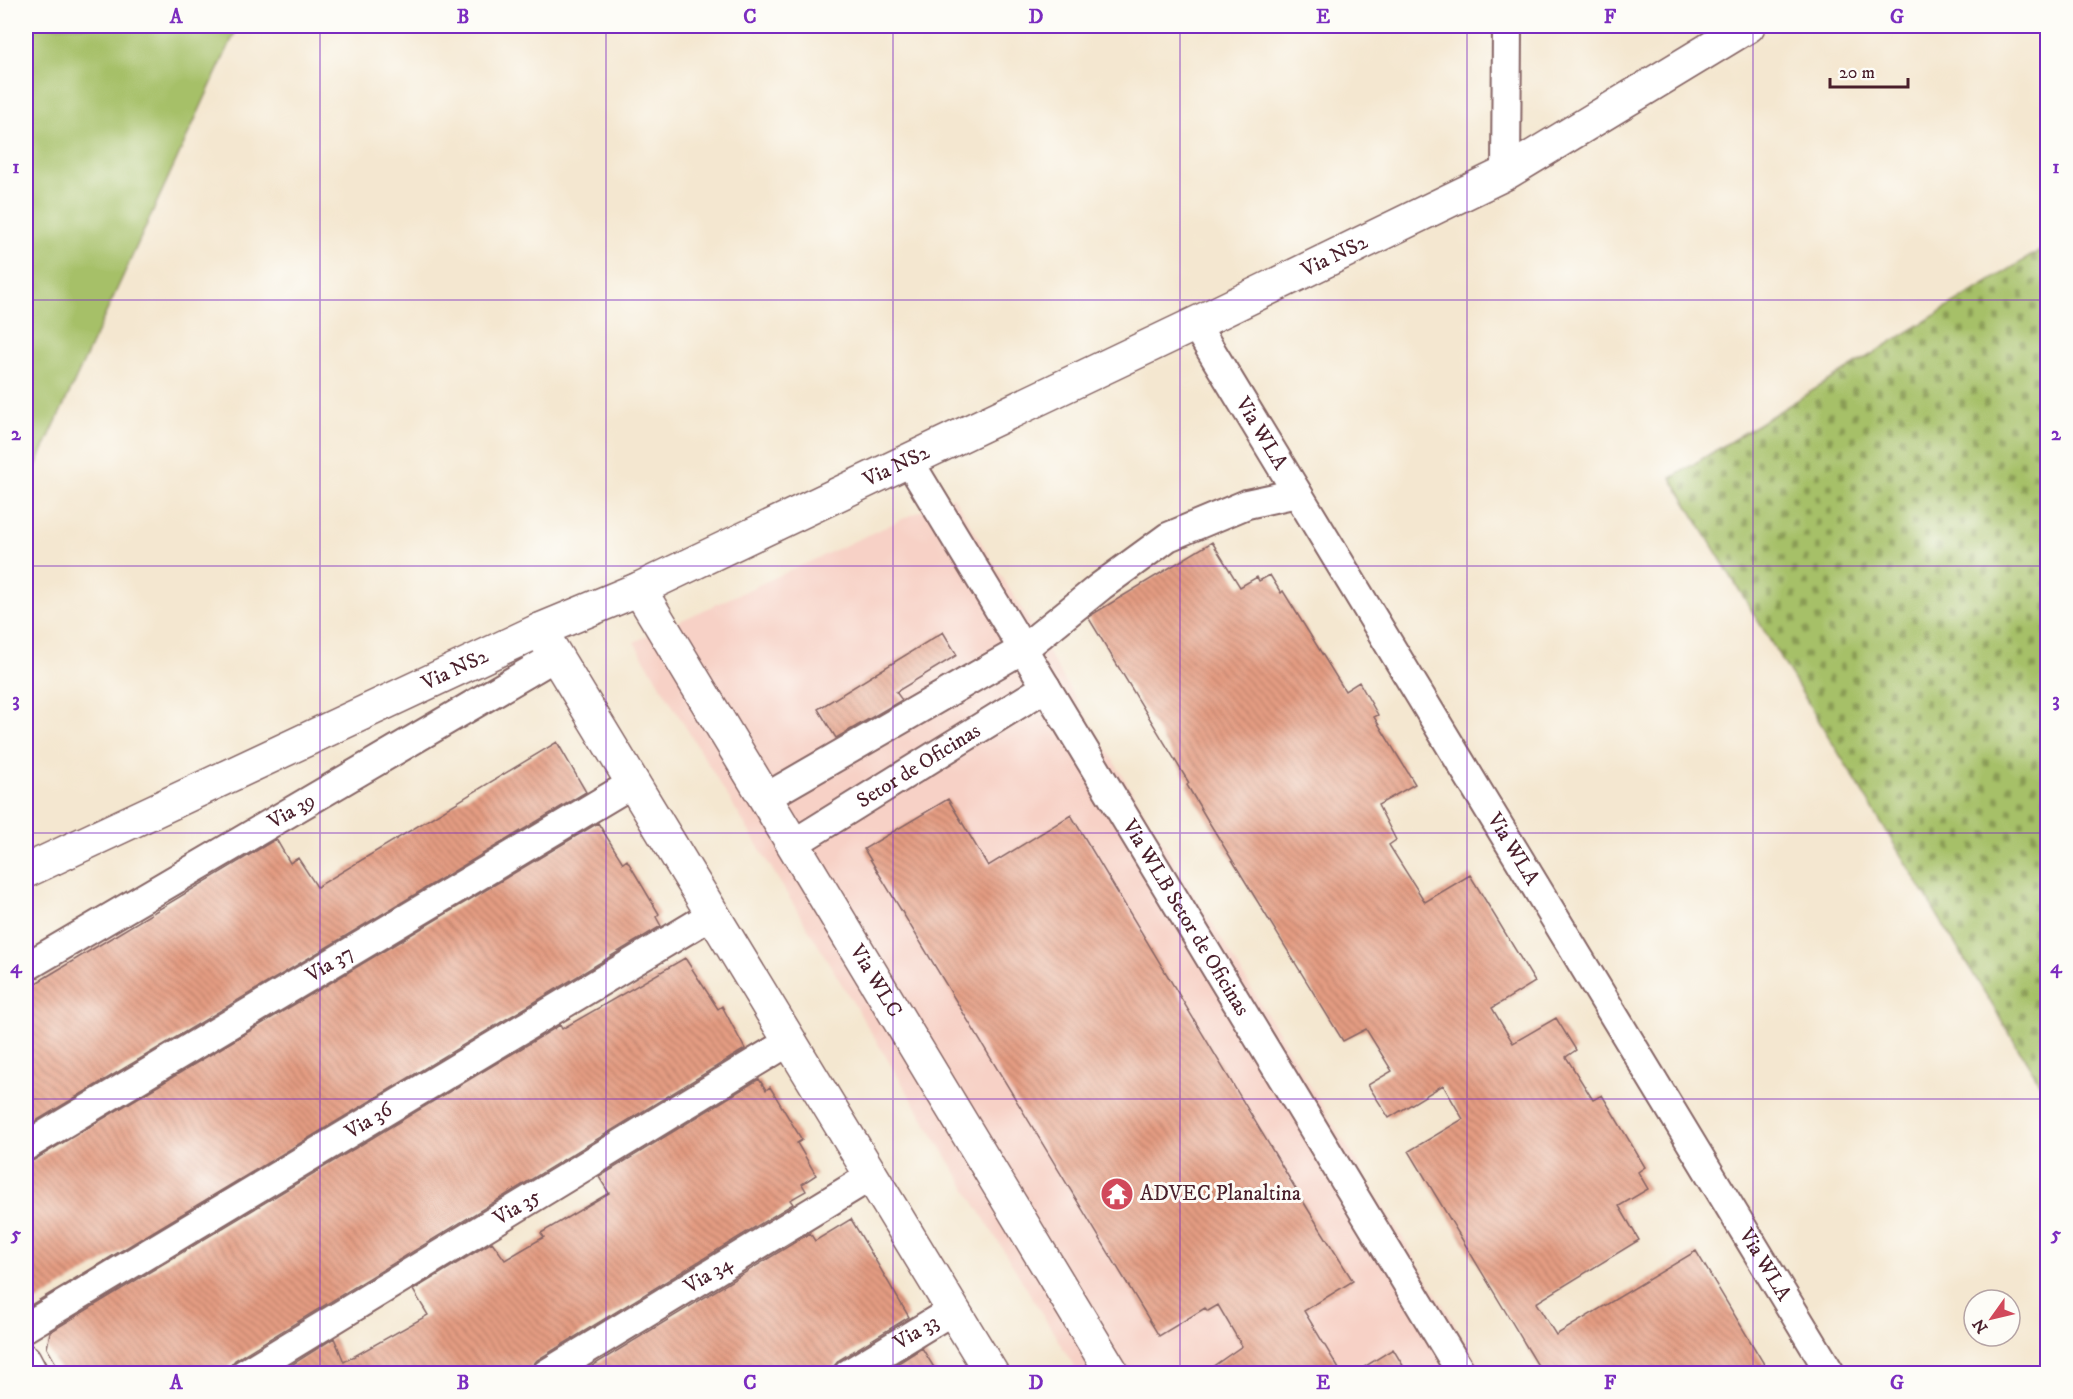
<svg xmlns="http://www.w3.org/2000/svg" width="2073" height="1399" font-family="'IM FELL DW Pica',serif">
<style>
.built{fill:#f7d1c6}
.green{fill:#a6c067;stroke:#787049;stroke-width:1.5}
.cemetery{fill:url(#cemetery-stones);stroke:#787049;stroke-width:1.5}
.building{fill:url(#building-back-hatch)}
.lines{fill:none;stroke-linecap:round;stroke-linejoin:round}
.minor-casing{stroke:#866565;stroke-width:32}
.tertiary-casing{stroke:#866565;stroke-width:36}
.minor{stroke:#fff;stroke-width:28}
.tertiary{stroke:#fff;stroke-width:33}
.grid{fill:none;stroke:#7b2cbf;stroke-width:1.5;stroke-opacity:0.55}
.labels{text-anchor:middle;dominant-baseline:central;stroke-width:6;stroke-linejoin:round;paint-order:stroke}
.street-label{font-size:21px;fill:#4a1f2b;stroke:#fdfcf7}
.poi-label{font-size:21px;fill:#4a1f2b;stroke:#fdfcf7;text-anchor:start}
.neatline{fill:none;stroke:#7b2cbf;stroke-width:2}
.grid-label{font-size:20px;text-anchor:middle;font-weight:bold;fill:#7b2cbf}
</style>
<defs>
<pattern id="cemetery-stones" width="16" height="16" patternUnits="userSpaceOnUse" patternTransform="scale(1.5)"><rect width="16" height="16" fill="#a6c067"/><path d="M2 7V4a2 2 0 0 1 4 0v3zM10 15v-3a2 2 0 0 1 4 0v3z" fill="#899b55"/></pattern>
<pattern id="building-back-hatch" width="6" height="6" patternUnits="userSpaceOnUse" patternTransform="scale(1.5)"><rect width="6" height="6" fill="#e49c82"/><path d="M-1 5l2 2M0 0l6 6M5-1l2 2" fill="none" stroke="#bb7f6b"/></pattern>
</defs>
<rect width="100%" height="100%" fill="#fdfcf7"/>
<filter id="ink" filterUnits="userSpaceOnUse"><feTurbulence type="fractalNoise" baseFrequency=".0167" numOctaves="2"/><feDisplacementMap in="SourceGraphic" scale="12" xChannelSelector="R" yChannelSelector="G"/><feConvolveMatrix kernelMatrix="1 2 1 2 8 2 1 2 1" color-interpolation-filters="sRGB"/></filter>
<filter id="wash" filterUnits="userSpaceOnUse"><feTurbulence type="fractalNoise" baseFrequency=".008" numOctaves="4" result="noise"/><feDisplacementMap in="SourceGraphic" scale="24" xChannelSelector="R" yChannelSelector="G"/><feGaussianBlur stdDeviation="1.35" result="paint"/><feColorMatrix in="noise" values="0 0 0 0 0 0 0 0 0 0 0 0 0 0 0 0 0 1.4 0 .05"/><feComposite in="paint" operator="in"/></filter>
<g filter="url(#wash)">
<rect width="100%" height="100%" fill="#f4e7d0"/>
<!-- built -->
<path class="built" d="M953 496 1484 1373H1078L634 642Z"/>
<!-- green -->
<path class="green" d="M26 26H238L26 487Z"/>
<!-- cemetery -->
<path class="cemetery" d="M2047 246V1095L1671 478Z"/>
<g id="blocks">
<!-- building -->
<path class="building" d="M1212 542 1240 587 1257 577 1259 581 1270 575 1281 593 1283 591 1345 691 1359 682 1378 715 1374 717 1415 784 1378 805 1396 840 1389 845 1425 902 1470 875 1535 982 1492 1008 1513 1043 1556 1018 1576 1050 1566 1057 1593 1100 1602 1095 1645 1167 1638 1172 1648 1189 1619 1206 1639 1240 1536 1303 1556 1335 1696 1251 1770 1374H1543L1409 1151 1463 1119 1443 1085 1389 1118 1368 1085 1392 1071 1366 1029 1343 1041 1207 819 1187 785 1189 783 1088 617Z
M943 632 957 655 896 692 902 700 836 738 818 709Z
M557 742 586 792 26 1127V989L276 839 290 863 298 858 317 887Z
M948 799 988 866 1071 815 1309 1211 1353 1281 1304 1311 1342 1374H1202L1242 1346 1218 1305 1208 1311 1205 1308 1159 1336 864 849Z
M598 823 623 863 627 860 659 914 656 917 661 926 26 1308V1162L34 1160Z
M685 958 718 1009 722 1006 745 1049 235 1360 230 1366 228 1374H62L47 1348 50 1332 560 1025 562 1029Z
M759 1079 766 1090 770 1087 802 1140 797 1143 816 1175 802 1184 806 1191 790 1200 793 1204 537 1360 532 1366 530 1374H277L334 1338 344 1362 428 1315 413 1290 492 1242 505 1260 544 1237 541 1233 609 1193 599 1177Z
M851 1219 909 1317 839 1360 834 1366 832 1374H579L810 1233 815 1241Z
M922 1348 938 1374H881Z
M1393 1349 1408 1374H1353Z"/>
</g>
</g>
<g filter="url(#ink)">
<use href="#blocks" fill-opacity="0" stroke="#866565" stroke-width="1.5"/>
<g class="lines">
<!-- minor casing -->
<g class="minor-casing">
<g id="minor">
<path d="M1506 173 1507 26"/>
<path id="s1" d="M1195 324 1831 1374"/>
<path id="s2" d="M909 461 1462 1374"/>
<path d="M765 798 1023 649 1101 586 1168 537 1247 504 1297 493"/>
<path id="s3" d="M793 844 1046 687"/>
<path id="s4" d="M26 967 556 656"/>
<path id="s5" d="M26 1146 633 783"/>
<path id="s6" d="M26 1327 713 914"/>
<path d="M26 1359 34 1374"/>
<path id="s7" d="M244 1374 790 1041"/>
<path id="s8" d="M546 1374 871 1176"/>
<path id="s9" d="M848 1374 953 1310"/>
</g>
</g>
<!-- tertiary casing -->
<g class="tertiary-casing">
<g id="tertiary">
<path id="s10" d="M639 589 1113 1374"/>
<path d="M540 630 992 1374"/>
<path id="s11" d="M26 871 540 630 639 589 1195 324 1506 173 1748 26"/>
</g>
</g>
<!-- minor -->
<use href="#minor" class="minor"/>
<!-- tertiary -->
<use href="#tertiary" class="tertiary"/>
</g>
</g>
<!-- grid -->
<path class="grid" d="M320 26V1374M606 26V1374M893 26V1374M1180 26V1374M1467 26V1374M1753 26V1374M26 300H2048M26 566H2048M26 833H2048M26 1099H2048"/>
<!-- icons -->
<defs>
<g id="temple-disc" transform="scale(1.725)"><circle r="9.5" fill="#d1495b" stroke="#fdfcf7"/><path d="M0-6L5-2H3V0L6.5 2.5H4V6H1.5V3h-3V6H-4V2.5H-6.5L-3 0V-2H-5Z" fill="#fff"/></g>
</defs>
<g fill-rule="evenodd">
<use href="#temple-disc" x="1117" y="1194"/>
</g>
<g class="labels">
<!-- street labels -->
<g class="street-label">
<text stroke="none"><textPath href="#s11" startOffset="1446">Via NS2</textPath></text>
<text stroke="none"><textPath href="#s1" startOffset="128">Via WLA</textPath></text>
<text stroke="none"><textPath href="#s11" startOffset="960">Via NS2</textPath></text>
<text stroke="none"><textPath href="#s11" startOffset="474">Via NS2</textPath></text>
<text stroke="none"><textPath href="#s3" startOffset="148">Setor de Oficinas</textPath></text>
<text stroke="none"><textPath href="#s4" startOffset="308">Via 39</textPath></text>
<text stroke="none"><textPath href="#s1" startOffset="614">Via WLA</textPath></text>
<text stroke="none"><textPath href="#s2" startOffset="534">Via WLB Setor de Oficinas</textPath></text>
<text stroke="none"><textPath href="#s5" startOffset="354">Via 37</textPath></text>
<text stroke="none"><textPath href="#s10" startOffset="458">Via WLC</textPath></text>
<text stroke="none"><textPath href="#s6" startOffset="400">Via 36</textPath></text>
<text stroke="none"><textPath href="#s7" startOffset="320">Via 35</textPath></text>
<text stroke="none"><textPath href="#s1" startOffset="1100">Via WLA</textPath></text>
<text stroke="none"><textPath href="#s8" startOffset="190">Via 34</textPath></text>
<text stroke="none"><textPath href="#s9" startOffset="80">Via 33</textPath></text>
</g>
<!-- poi labels -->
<g class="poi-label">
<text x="1140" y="1194">ADVEC Planaltina</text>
</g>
</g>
<!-- margin -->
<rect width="2073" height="1399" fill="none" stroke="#fdfcf7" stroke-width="66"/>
<!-- north arrow -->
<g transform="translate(1992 1318) rotate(236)"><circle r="28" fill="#fdfcf7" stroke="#b5a4a5" stroke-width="1.5"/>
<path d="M0-4.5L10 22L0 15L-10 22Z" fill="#d1495b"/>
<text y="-9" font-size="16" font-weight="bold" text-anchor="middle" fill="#4a1f2b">N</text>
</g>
<!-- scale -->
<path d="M1830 78v9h78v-9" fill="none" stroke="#4a1f2b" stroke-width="3"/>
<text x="1839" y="78" font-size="18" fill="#4a1f2b" stroke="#fdfcf7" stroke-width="4.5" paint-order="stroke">20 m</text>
<rect x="33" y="33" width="2007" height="1333" class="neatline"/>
<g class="grid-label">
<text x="176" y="23">A</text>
<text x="463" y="23">B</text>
<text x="750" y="23">C</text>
<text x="1036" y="23">D</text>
<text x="1323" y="23">E</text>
<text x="1610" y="23">F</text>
<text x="1897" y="23">G</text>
<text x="16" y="173">1</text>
<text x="2056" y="173">1</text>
<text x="16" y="440">2</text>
<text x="2056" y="440">2</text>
<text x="16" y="706">3</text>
<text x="2056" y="706">3</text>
<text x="16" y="973">4</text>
<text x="2056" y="973">4</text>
<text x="16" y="1240">5</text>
<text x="2056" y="1240">5</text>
<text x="176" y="1389">A</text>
<text x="463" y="1389">B</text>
<text x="750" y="1389">C</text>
<text x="1036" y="1389">D</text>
<text x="1323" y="1389">E</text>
<text x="1610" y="1389">F</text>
<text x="1897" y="1389">G</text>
</g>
</svg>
